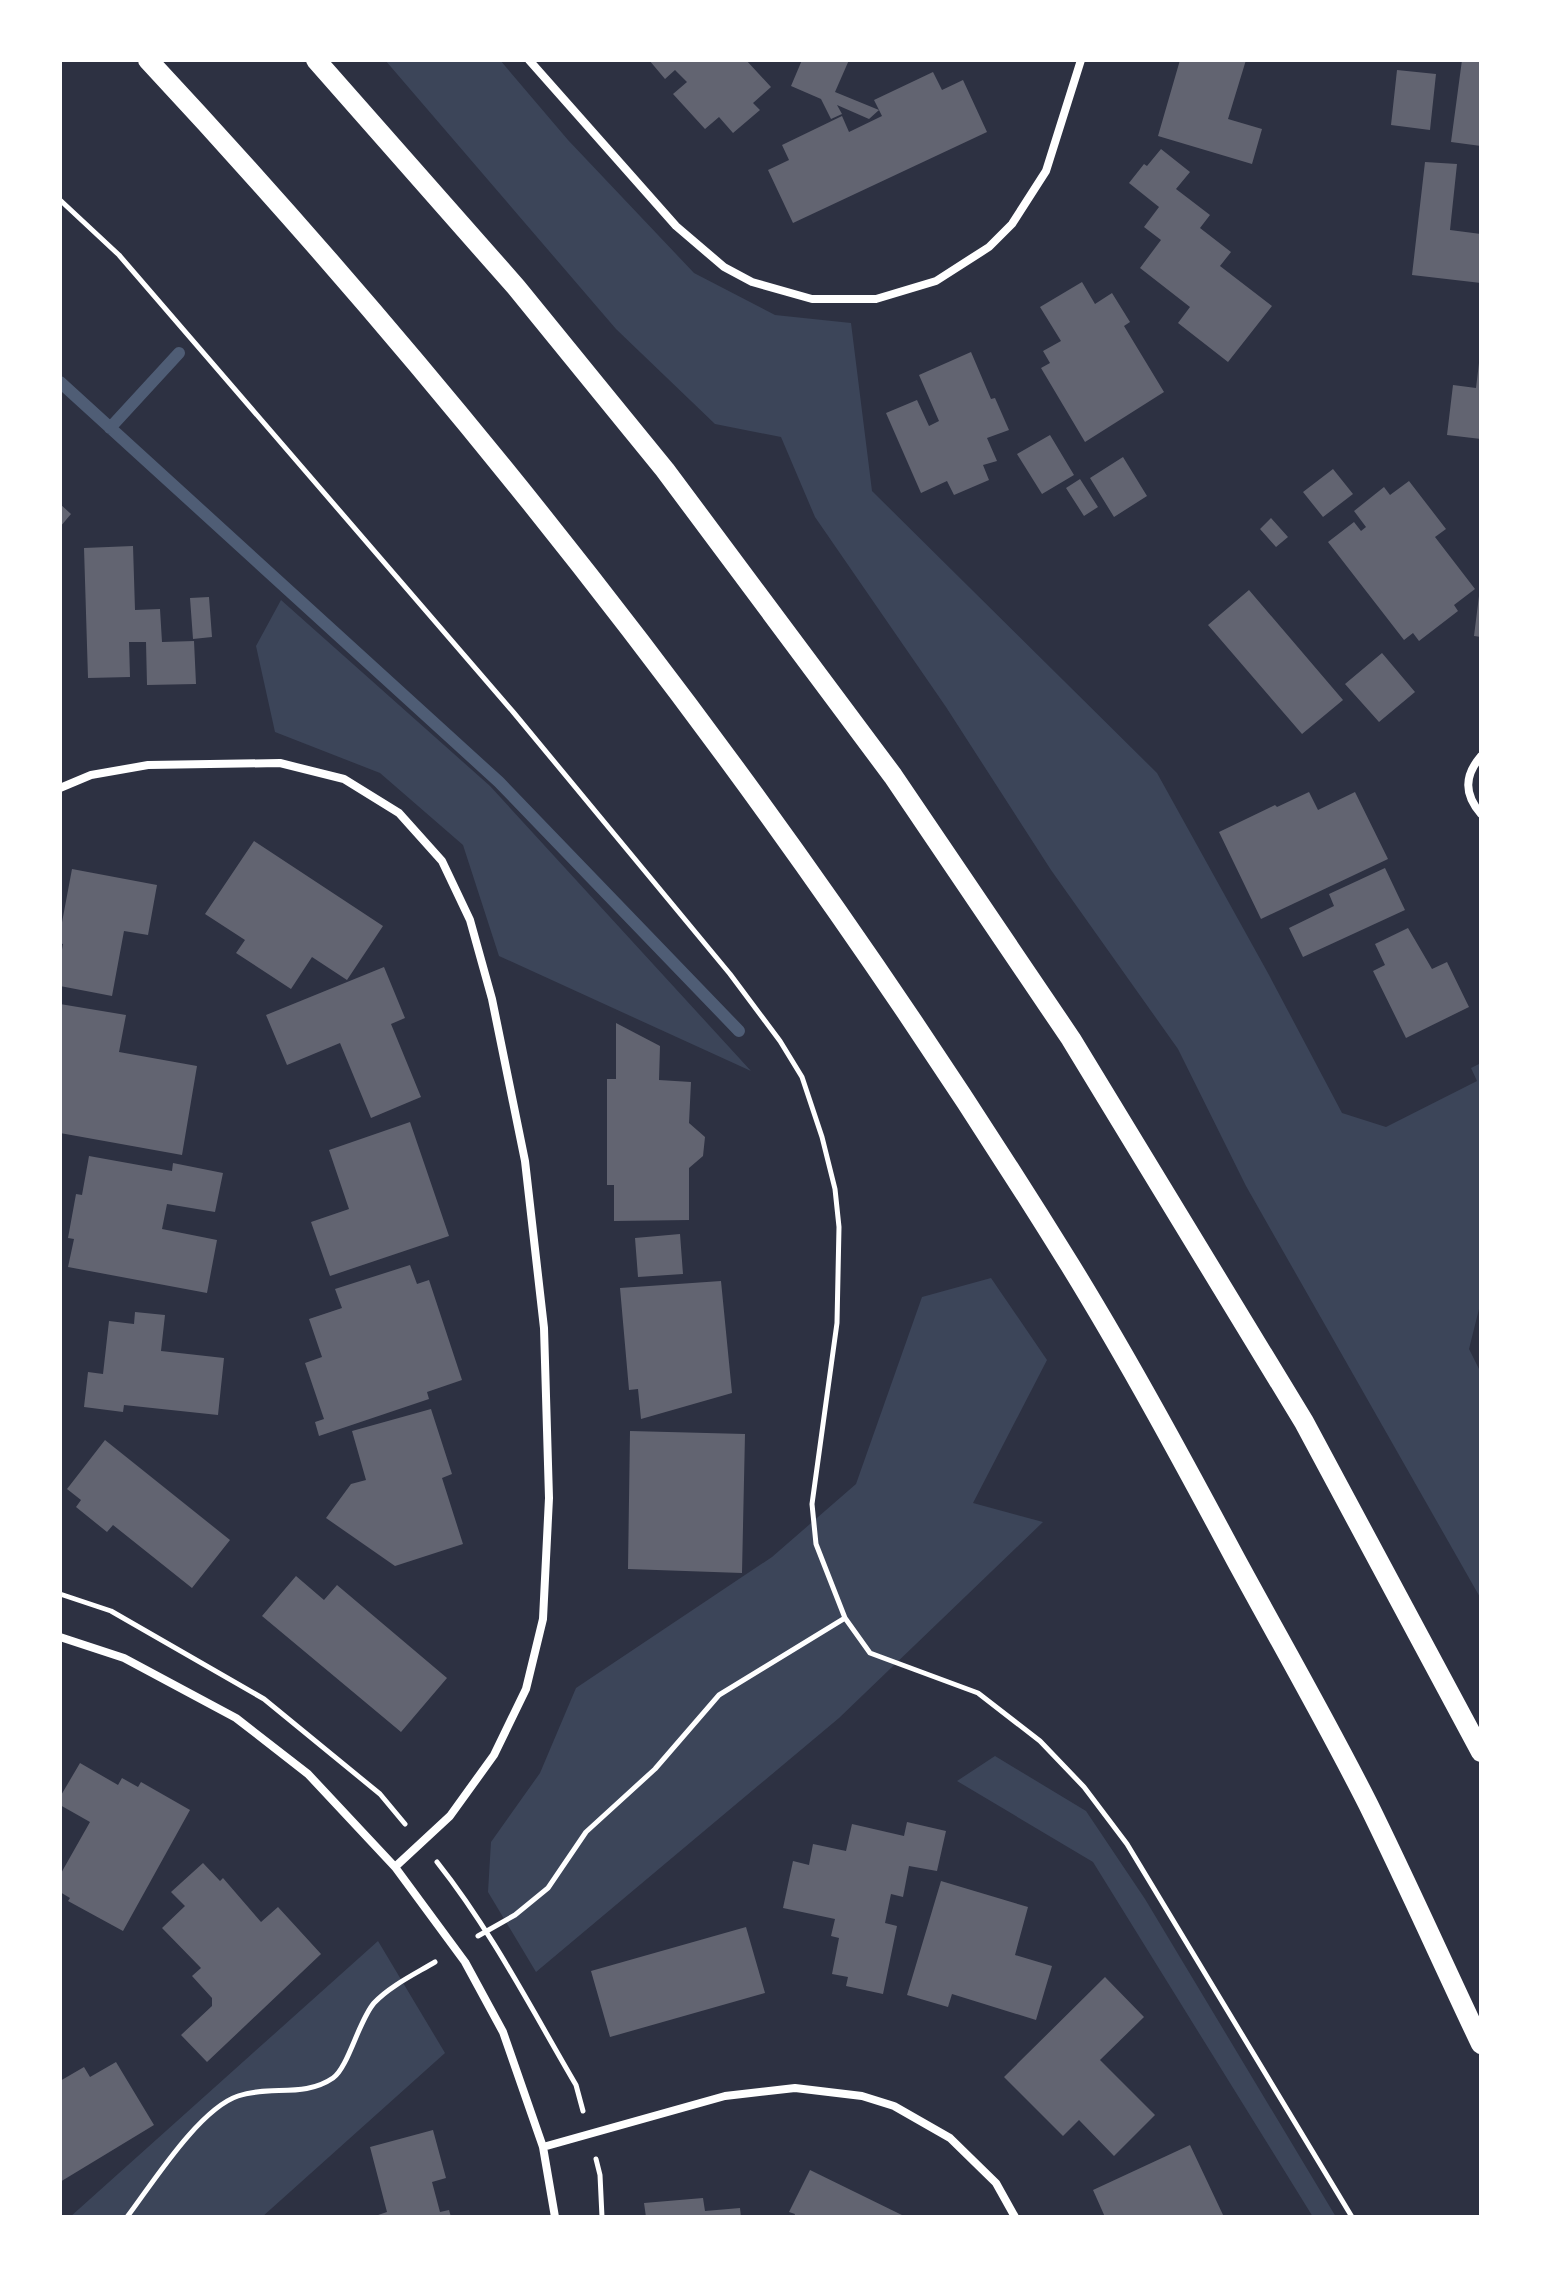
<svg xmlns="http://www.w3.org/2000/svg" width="1541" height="2277" font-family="'PT Sans',sans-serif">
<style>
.green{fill:#3c4559}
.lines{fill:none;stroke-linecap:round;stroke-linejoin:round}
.stream{stroke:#4f5d75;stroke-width:12}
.building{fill:#626471}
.path{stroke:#fff;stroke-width:5}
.minor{stroke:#fff;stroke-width:8}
.primary{stroke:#fff;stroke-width:20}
</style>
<rect width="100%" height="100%" fill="#2d3142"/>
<!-- green -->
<path class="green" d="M385 60H500L568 140 694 273 775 315 851 323 872 491 1157 773 1269 975 1342 1113 1386 1127 1477 1081 1471 1068 1481 1063V1301L1469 1349 1481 1373V1599L1246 1186 1178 1049 1051 870 946 707 815 517 781 437 715 424 616 329Z
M281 600 490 786 751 1071 499 956 463 845 380 773 275 732 256 646Z
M991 1278 1047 1360 973 1503 1043 1522 839 1718 536 1972 488 1892 491 1842 540 1773 576 1688 772 1557 856 1484 922 1297Z
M995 1756 1086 1811 1145 1899 1336 2217H1313L1093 1862 957 1781Z
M378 1941 445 2053 262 2217H70Z"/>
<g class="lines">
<!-- stream -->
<path class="stream" d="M60 382 499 782 739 1031
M110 428 179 353"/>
</g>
<!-- building -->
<path class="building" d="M649 60H746L771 87 753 103 760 110 733 133 719 117 705 129 673 94 687 82 675 70 665 79Z
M802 60H849L835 92 879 110 869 119 837 105 842 114 831 119 821 99 791 86Z
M1180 60H1246L1228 119 1262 129 1252 164 1158 136Z
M1462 60H1481V146L1451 142Z
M1397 70 1436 74 1430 130 1391 125Z
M933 72 942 90 963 80 987 132 793 223 768 170 789 160 782 145 842 116 849 132 882 116 874 100Z
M1161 149 1190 172 1176 189 1210 215 1200 228 1231 252 1220 266 1272 306 1228 362 1178 323 1190 307 1140 268 1161 240 1144 227 1159 207 1129 183 1144 164 1147 166Z
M1425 162 1457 164 1450 230 1481 234V283L1412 275Z
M1082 282 1095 304 1112 293 1130 322 1124 326 1164 392 1085 442 1041 368 1050 363 1043 351 1061 341 1040 307Z
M971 352 991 399 995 398 1009 430 987 438 997 461 983 465 989 480 954 495 947 481 921 493 886 413 917 400 929 426 939 421 919 375Z
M1479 363H1481V439L1447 435 1453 385 1476 388Z
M1050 435 1074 475 1042 494 1017 454Z
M1123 457 1147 496 1114 517 1090 478Z
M1333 469 1353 494 1323 517 1303 492Z
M1080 479 1098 507 1084 516 1066 488Z
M1409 481 1446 529 1435 537 1475 589 1454 605 1458 611 1419 641 1413 633 1404 640 1328 542 1354 522 1361 531 1366 527 1354 511 1384 487 1390 495Z
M60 504 71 514 60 527Z
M1271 518 1288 537 1276 547 1260 529Z
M133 546 135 610 160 609 162 642 194 641 196 684 147 685 146 642H129L130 677 88 678 84 548Z
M1249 590 1343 700 1302 734 1208 625Z
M1479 596H1481V637L1474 636Z
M209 597 212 637 193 639 190 598Z
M1382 653 1415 692 1379 722 1345 684Z
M1309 792 1318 810 1355 792 1388 859 1261 919 1219 832 1275 805 1277 807Z
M254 841 383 926 347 980 312 957 291 989 236 953 245 940 205 914Z
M1385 868 1405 910 1303 957 1289 928 1334 906 1329 894Z
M72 869 157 885 148 935 124 931 112 996 60 986V961L63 944 60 943V933Z
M1408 928 1432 969 1447 962 1469 1007 1406 1038 1373 971 1385 965 1375 944Z
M384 967 405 1018 391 1024 421 1097 371 1118 340 1043 287 1065 266 1015Z
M60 1004 126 1015 119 1052 197 1066 182 1155 60 1133Z
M616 1023 660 1046 659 1080 691 1082 689 1123 705 1137 703 1156 689 1168V1220L614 1221V1185H607V1079H616Z
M410 1122 449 1236 330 1276 311 1222 349 1209 329 1150Z
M89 1156 172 1171 173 1163 223 1173 215 1212 167 1204 162 1229 217 1240 207 1293 68 1267 74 1239 68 1238 76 1194 82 1195Z
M680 1234 683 1274 638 1277 635 1238Z
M410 1265 417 1284 429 1280 462 1380 427 1392 429 1399 319 1436 315 1422 324 1419 305 1363 322 1357 309 1319 342 1308 335 1289Z
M721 1281 732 1393 641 1419 638 1389 629 1390 620 1288Z
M135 1312 165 1315 161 1351 224 1358 218 1415 124 1405 123 1412 84 1407 88 1372 103 1374 109 1321 134 1324Z
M431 1409 452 1474 442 1478 463 1544 395 1566 326 1518 351 1484 366 1480 352 1431Z
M630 1431 745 1434 742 1573 628 1569Z
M105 1440 230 1540 192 1588 113 1525 107 1532 76 1507 81 1500 67 1489Z
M296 1576 324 1600 337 1585 447 1678 401 1732 262 1616Z
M80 1763 118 1785 122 1778 138 1787 141 1782 190 1810 123 1931 68 1901 70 1898 60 1892V1875L90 1822 60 1805V1797Z
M907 1822 946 1831 937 1871 909 1866 903 1897 891 1894 885 1923 897 1926 883 1994 846 1986 848 1977 832 1974 839 1938 831 1936 835 1919 783 1908 793 1861 809 1865 813 1844 846 1851 852 1824 904 1836Z
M203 1863 220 1881 223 1878 261 1922 278 1907 321 1954 207 2062 181 2035 212 2006V1998L192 1976 201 1968 162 1928 185 1906 171 1892Z
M941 1881 1028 1907 1015 1955 1052 1966 1036 2020 952 1994 948 2007 907 1995Z
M746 1927 765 1993 610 2037 591 1971Z
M1105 1977 1144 2017 1100 2060 1155 2115 1114 2156 1079 2120 1063 2136 1004 2077Z
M116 2062 154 2125 60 2182V2081L84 2067 90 2077Z
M433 2130 446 2178 432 2182 440 2212 449 2210 451 2217H372L387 2212 370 2147Z
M1190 2145 1224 2217H1105L1093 2190Z
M810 2170 906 2217H794L795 2214 789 2212Z
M703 2198 705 2211 740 2208 741 2217H646L644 2203Z"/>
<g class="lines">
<!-- path -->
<path class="path" d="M60 200 119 255 514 713 730 974 780 1041 802 1077 822 1137 835 1189 839 1227 837 1323 812 1504 816 1544 845 1618 870 1653 978 1693 1040 1741 1084 1787 1127 1844 1352 2217
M60 1594 111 1611 264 1699 380 1794 405 1824
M437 1862C491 1930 532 2010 576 2085L583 2111
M478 1936 515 1915 548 1888 586 1832 655 1769 719 1695 845 1618
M596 2159 600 2175 602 2217
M127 2217C152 2184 199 2109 238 2096 270 2085 304 2098 333 2078 348 2068 359 2020 374 2003 390 1986 415 1974 435 1962"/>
<!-- minor -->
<path class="minor" d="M529 60 676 226 724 267 752 282 812 299H876L936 281 989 247 1012 224 1046 171 1081 60
M1481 756C1464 776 1464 794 1481 814
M60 788 91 775 148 765 280 763 344 779 399 813 442 861 470 920 492 999 525 1161 544 1328 549 1498 543 1619 526 1689 494 1755 450 1816 395 1867
M60 1637 124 1658 236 1718 308 1774 395 1867 465 1962 503 2032 543 2147 555 2217
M543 2147 725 2096 795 2088 862 2096 894 2106 950 2138 996 2183 1015 2217"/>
<!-- primary -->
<path class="primary" d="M148 60C494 431 803 834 1070 1265 1129 1361 1183 1461 1236 1560 1280 1641 1326 1721 1368 1804 1407 1883 1443 1964 1481 2044
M316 60 516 287 665 470 893 776 1071 1039 1304 1422 1481 1752"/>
</g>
<!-- border -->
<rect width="1541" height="2277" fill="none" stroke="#ffffff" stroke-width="124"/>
</svg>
